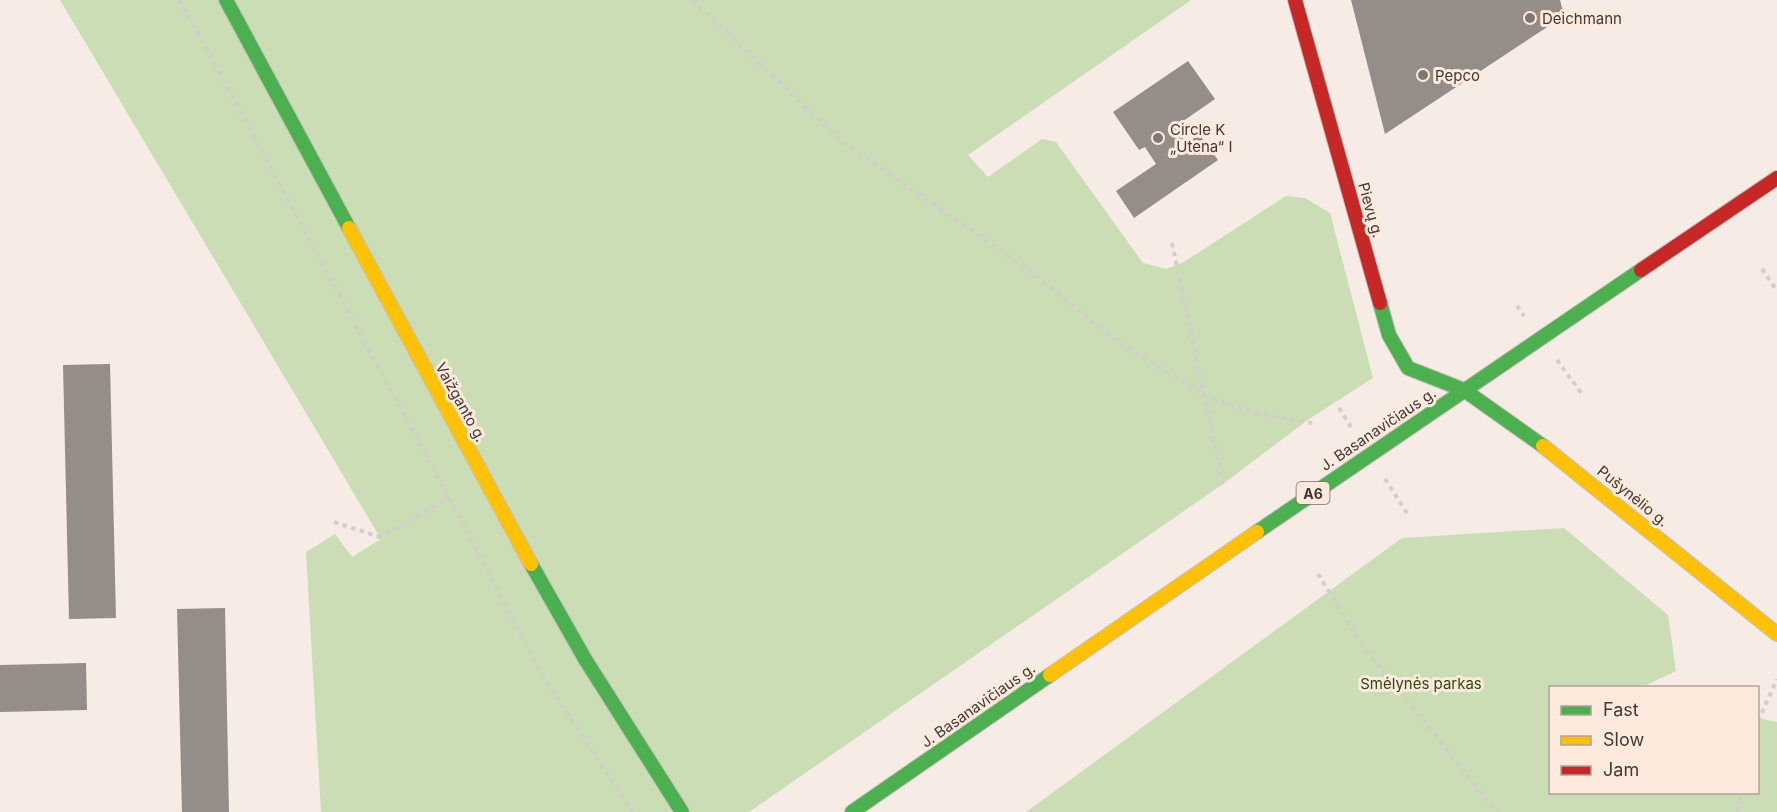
<svg xmlns="http://www.w3.org/2000/svg" width="1777" height="812" font-family="Inter,sans-serif">
<style>
.green{fill:#cbddb5}
.building{fill:#958d88}
.lines{fill:none;stroke-linecap:round;stroke-linejoin:round}
.fast-casing{stroke:#c6beb9;stroke-width:16}
.slow-casing{stroke:#c6beb9;stroke-width:16}
.jam-casing{stroke:#c6beb9;stroke-width:16}
.path{stroke:#d1cecc;stroke-width:4;stroke-dasharray:4.5 4.5;stroke-linecap:butt}
.fast{stroke:#4caf50;stroke-width:14}
.slow{stroke:#ffc107;stroke-width:14}
.jam{stroke:#c62828;stroke-width:14}
.poi-dot{fill:#807772;stroke:#feeadd;stroke-width:2}
.labels{text-anchor:middle;dominant-baseline:central;stroke-width:6;stroke-linejoin:round;paint-order:stroke}
.shield{fill:#feeadd;stroke:#796e67;stroke-width:1.5}
.shield-label{font-size:14px;font-weight:bold;fill:#403934}
.poi-label{font-size:15px;fill:#403934;stroke:#feeadd;text-anchor:start}
.street-label{font-size:15px;fill:#403934;stroke:#feeadd}
.park-label{font-size:15px;fill:#2b4a12;stroke:#feeadd}
</style>
<rect width="100%" height="100%" fill="#f6ebe5"/>
<!-- green -->
<path class="green" d="M60 0H1191L968 155 988 177 1042 139 1056 142 1143 263 1166 269 1184 262 1286 196 1305 198 1330 213 1373 378 1309 419 1223 484 749 812H321L306 552 335 534 352 557 381 539Z
M1564 528 1668 615 1676 671 1642 687 1550 688V792H1758V718L1777 722V812H1026L1402 538Z"/>
<!-- building -->
<path class="building" d="M1351 0H1560L1564 16 1385 134Z
M1188 61 1215 99 1176 126 1187 143 1199 134 1218 160 1134 218 1116 191 1156 164 1145 147 1139 150 1113 112Z
M110 364 116 618 69 619 63 365Z
M225 608 229 812H182L177 609Z
M86 663 87 710 0 712V665Z"/>
<g class="lines">
<!-- fast casing -->
<g class="fast-casing">
<path id="fast" d="M226 0 349 228
M1380 303 1389 335 1408 368 1464 390 1543 446
M1257 532 1641 270
M531 564 585 659 682 812
M852 812 1050 675"/>
</g>
<!-- slow casing -->
<g class="slow-casing">
<path id="slow" d="M349 228 531 564
M1543 446 1777 634
M1050 675 1257 532"/>
</g>
<!-- jam casing -->
<g class="jam-casing">
<path id="jam" d="M1295 0 1380 303
M1641 270 1777 178"/>
</g>
<!-- path -->
<path class="path" d="M180 0 449 498 540 672 632 812
M693 0 839 139 1026 268 1118 342 1206 396 1258 414 1312 423
M1172 243 1223 484
M1762 269 1777 291
M1517 306 1524 316
M1557 360 1582 394
M1339 408 1353 430
M1385 479 1407 513
M334 522 380 537 449 498
M1318 574 1362 645 1497 812
M1758 721 1777 679
M1738 812 1740 792"/>
<!-- fast -->
<use href="#fast" class="fast"/>
<!-- slow -->
<use href="#slow" class="slow"/>
<!-- jam -->
<use href="#jam" class="jam"/>
</g>
<!-- markers -->
<g class="poi-dot">
<circle cx="1530" cy="18" r="6"/>
<circle cx="1423" cy="75" r="6"/>
<circle cx="1158" cy="138" r="6"/>
</g>
<g class="labels">
<!-- shield labels -->
<rect class="shield" x="1296.5" y="482" width="33" height="22" rx="4.5"/>
<g class="shield-label">
<text x="1313" y="493">A6</text>
</g>
<!-- poi labels -->
<g class="poi-label">
<text x="1542" y="18">Deichmann</text>
<text x="1435" y="75">Pepco</text>
<text x="1170" y="129">Circle K<tspan x="1170" dy="17">„Utena“ I</tspan></text>
</g>
<!-- street labels -->
<g class="street-label">
<text transform="translate(1371 210) rotate(74)">Pievų g.</text>
<text transform="translate(461 402) rotate(61)">Vaižganto g.</text>
<text transform="translate(1378 429) rotate(-34)">J. Basanavičiaus g.</text>
<text transform="translate(1633 496) rotate(39)">Pušynėlio g.</text>
<text transform="translate(978 705) rotate(-35)">J. Basanavičiaus g.</text>
</g>
<!-- park labels -->
<g class="park-label">
<text x="1421" y="683">Smėlynės parkas</text>
</g>
</g>
<!-- legend -->
<rect x="1549" y="686" width="210" height="108" fill="#feeadd" stroke="#b2a399" stroke-width="1.5"/>
<rect x="1561" y="706" width="30" height="9" fill="#4caf50" stroke="#b2a399" stroke-width="1.5"/>
<text x="1603" y="716" font-size="18" fill="#403934">Fast</text>
<rect x="1561" y="736" width="30" height="9" fill="#ffc107" stroke="#b2a399" stroke-width="1.5"/>
<text x="1603" y="746" font-size="18" fill="#403934">Slow</text>
<rect x="1561" y="766" width="30" height="9" fill="#c62828" stroke="#b2a399" stroke-width="1.5"/>
<text x="1603" y="776" font-size="18" fill="#403934">Jam</text>
</svg>
